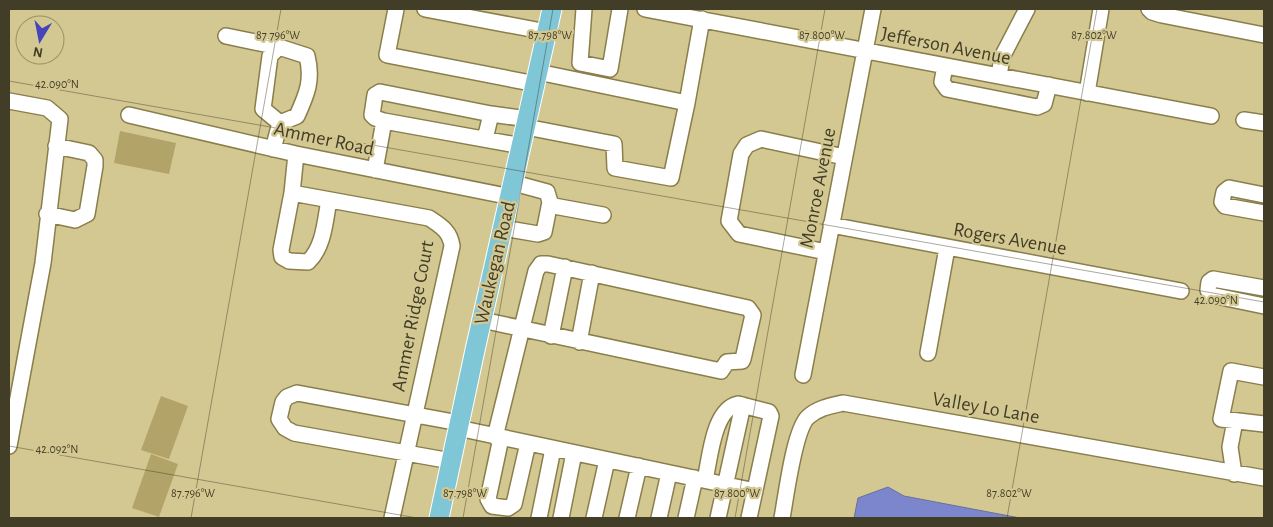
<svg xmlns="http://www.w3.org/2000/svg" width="1273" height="527" font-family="'Alegreya Sans',sans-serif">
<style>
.green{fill:#b2a469}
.water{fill:#7b86cc;stroke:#6a709a}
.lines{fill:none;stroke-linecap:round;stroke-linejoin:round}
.minor-casing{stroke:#8a7e4b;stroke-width:18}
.major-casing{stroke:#fff;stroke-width:21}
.minor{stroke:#fff;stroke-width:15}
.major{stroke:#7fc6d6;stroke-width:19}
.ticks{fill:none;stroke:#423d27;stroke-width:1;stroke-opacity:0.45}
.labels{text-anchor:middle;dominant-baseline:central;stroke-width:4.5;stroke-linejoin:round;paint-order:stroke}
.street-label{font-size:20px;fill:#423d27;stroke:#d4c892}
.ticks-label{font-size:12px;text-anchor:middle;fill:#423d27;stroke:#d4c892;stroke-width:4.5;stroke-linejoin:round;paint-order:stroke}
</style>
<rect width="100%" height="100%" fill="#d4c892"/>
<!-- green -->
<path class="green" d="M120 131 176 143 169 174 114 163Z
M161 396 188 406 169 459 141 450Z
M151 454 178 464 159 517 132 508Z"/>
<!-- water -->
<path class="water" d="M888 487 904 496 1020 518H854L858 498Z"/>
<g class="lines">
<!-- minor casing -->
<g class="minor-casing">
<path id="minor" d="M396 9 387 55 536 84
M425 9 547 32
M584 9 580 63 610 69 620 9
M645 9 1211 116
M1149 9 1152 12 1162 15 1264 35
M226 36 279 47
M945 66 942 82 947 89 1037 107 1044 104 1049 85
M999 76 1002 57 1027 9
M1087 93 1101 9
M9 101 47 108 60 119 43 263 9 446
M687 103 702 19
M129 115 296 154 511 197
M1244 120 1264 123
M384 121 375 118 372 115 375 95 380 92 491 114
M526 127 614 144 615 168 671 178 687 103 538 72
M485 139 491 114 528 119
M273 149 280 123 263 109 270 56 279 47 307 56C313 80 307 94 297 116L280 123
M296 154 292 193 429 218C441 226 450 231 452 246L392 518
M375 170 384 121 522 146
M514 183 547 192 550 202 554 206 603 215
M292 193 281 250 282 257 289 261 308 262C324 247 325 221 329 200
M1264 195 1229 188 1224 192 1222 202 1225 206 1264 213
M47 214 75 220 87 214 95 166V160L89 153 56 146
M831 225 1181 291
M503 228 538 234 544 232 550 202
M826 252 739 234 729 221 741 154 747 145 761 139 844 157
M1264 288 1213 279 1209 282 1208 290 1211 295 1264 306
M482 320 721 371 727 362 742 361 743 359 753 315 748 308 548 264H541L536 271 495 437
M551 336 565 267
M579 342 592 273
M928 353 947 248
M803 375 873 9
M1264 377 1231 371 1221 419 1264 424
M458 428 755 491
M501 438 488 499 492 506 508 508 514 504 528 443
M451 461 294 433 285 428 279 419 283 402 287 397 297 393 459 423
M1234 474 1230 447 1235 421
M705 480C710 459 713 409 738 404L769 412 771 416 749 518
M539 518 553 449
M561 518 574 453
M594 518 607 460
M627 518 639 466
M659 518 669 473
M686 518 695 478
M718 518 743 405
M782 518C786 497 794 430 808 417 818 408 830 406 843 403L1264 478"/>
</g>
<!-- major casing -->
<g class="major-casing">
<path id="major" d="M439 518 475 350 552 9"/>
</g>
<!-- minor -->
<use href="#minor" class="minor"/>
<!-- major -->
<use href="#major" class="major"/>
</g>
<!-- ticks -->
<path class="ticks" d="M9 81 1264 302M9 446 417 518M191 518 281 9M463 518 553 9M735 518 825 9M1007 518 1097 9"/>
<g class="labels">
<!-- street labels -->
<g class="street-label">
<text transform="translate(946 46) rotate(11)">Jefferson Avenue</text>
<text transform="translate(324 139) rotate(12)">Ammer Road</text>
<text transform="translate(818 188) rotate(-79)">Monroe Avenue</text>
<text transform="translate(1010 239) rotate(10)">Rogers Avenue</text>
<text transform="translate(495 263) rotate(-77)">Waukegan Road</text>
<text transform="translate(413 316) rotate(-79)">Ammer Ridge Court</text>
<text transform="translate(986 408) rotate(10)">Valley Lo Lane</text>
</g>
</g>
<g class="ticks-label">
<text x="278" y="39">87.796°W</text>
<text x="550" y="39">87.798°W</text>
<text x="1094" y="39">87.802°W</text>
<text x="822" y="39">87.800°W</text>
<text x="57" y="88">42.090°N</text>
<text x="1216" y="304">42.090°N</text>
<text x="57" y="453">42.092°N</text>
<text x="193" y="497">87.796°W</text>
<text x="465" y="497">87.798°W</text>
<text x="737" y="497">87.800°W</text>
<text x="1009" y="497">87.802°W</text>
</g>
<!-- border -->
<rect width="1273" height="527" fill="none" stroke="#423d27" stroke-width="20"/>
<!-- north arrow -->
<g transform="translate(40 40) rotate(190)"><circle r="24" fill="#d4c892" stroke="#9a9067"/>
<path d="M0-4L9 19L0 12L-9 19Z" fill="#4445ba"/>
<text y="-8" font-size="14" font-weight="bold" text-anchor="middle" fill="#423d27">N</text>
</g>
</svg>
